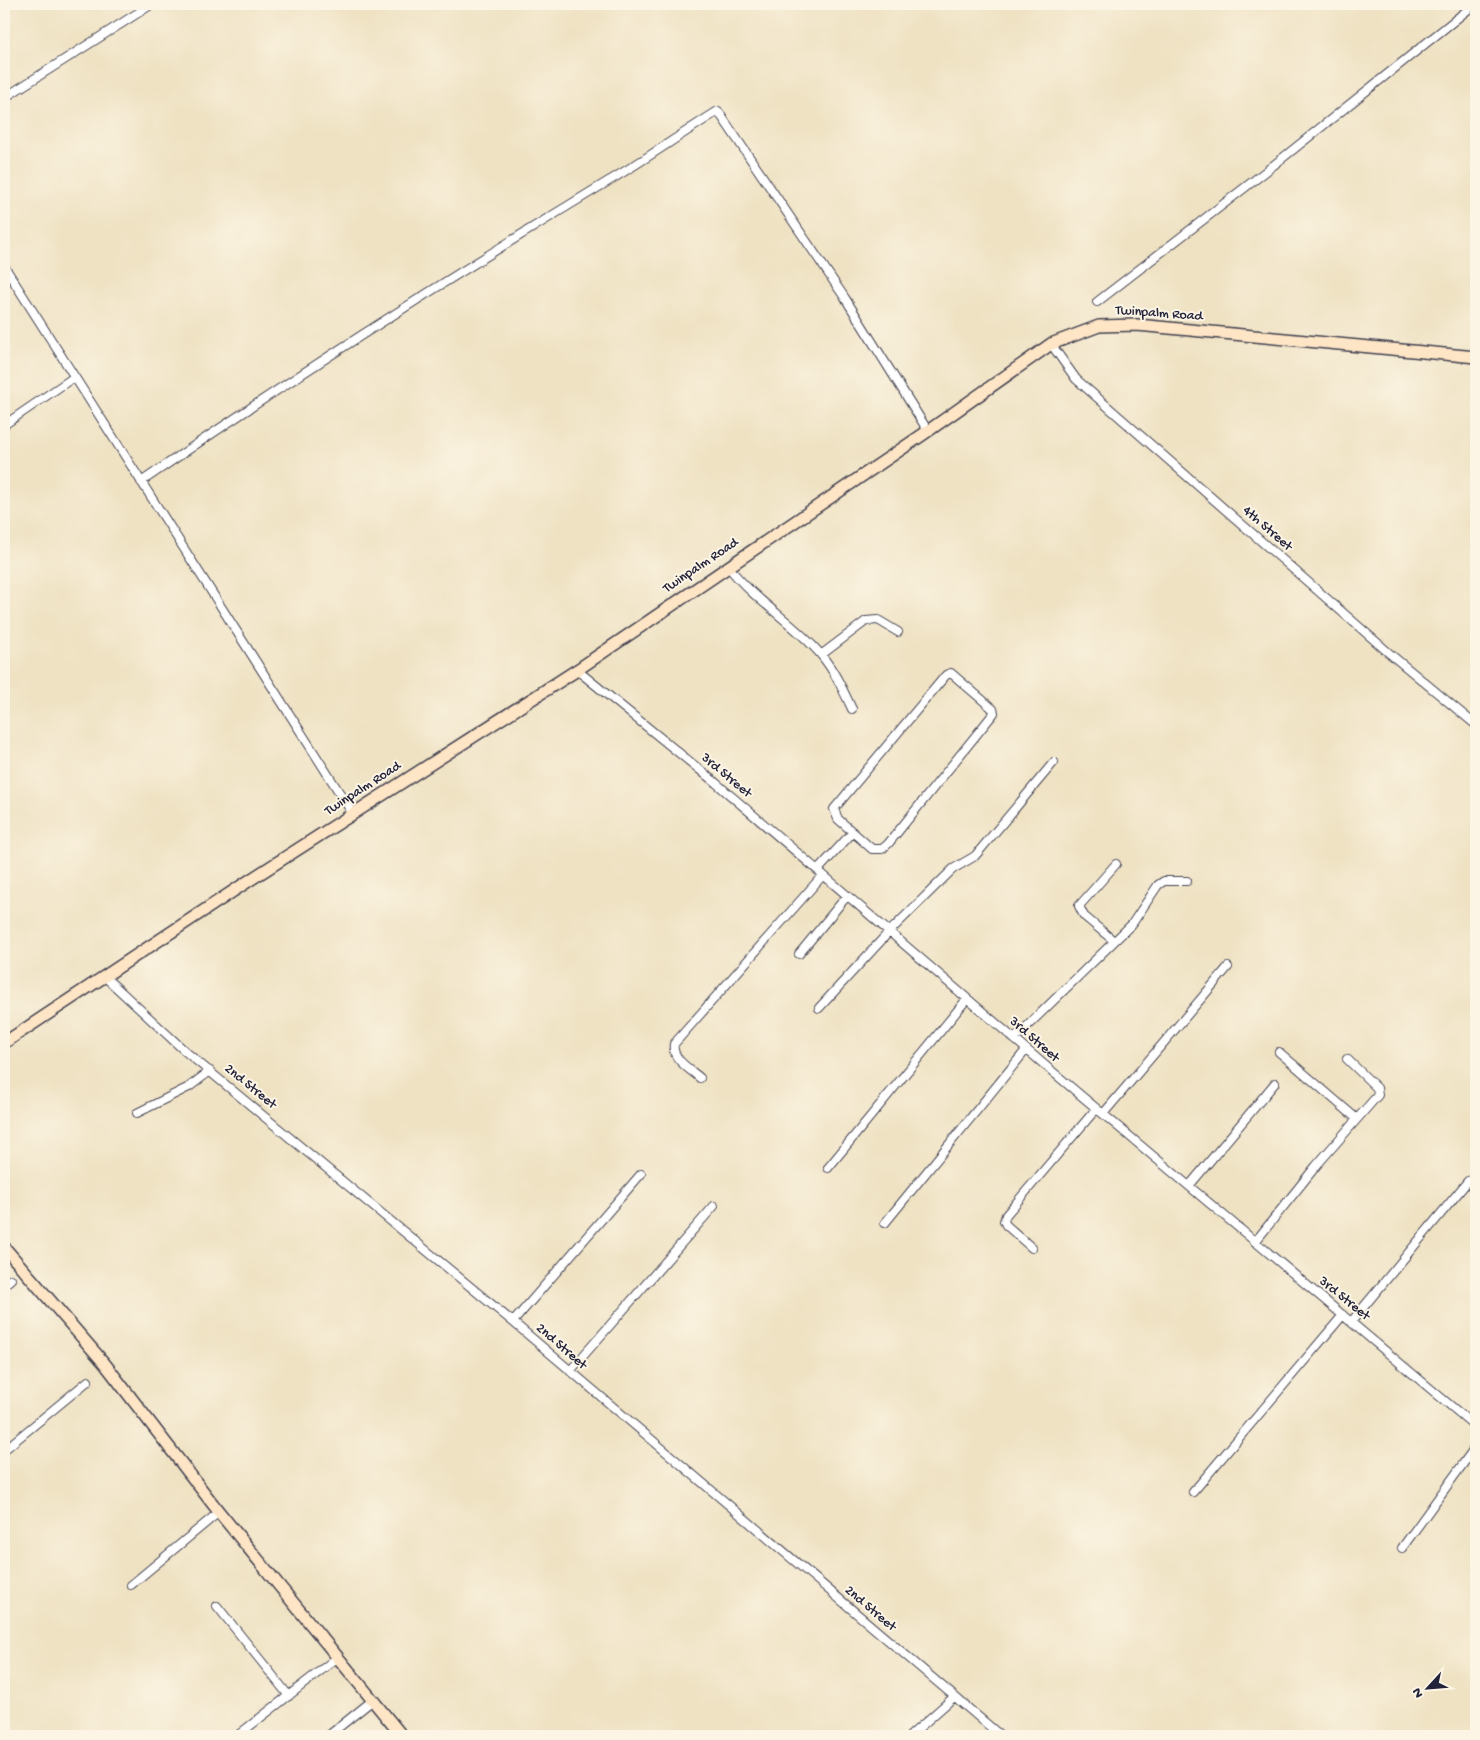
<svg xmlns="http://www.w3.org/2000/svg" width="1480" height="1740" font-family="'Gochi Hand',sans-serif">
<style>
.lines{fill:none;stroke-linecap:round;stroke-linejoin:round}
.street-casing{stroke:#413f4f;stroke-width:10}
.secondary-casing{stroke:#413f4f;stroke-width:14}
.street{stroke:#fff;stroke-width:8}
.secondary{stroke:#fde5c5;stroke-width:11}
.labels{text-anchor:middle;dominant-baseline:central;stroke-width:4;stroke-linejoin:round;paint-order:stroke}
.street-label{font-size:14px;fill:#22223b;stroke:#fcf5e5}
</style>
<rect width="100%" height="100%" fill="#fcf5e5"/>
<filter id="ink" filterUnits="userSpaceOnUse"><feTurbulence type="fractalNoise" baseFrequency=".02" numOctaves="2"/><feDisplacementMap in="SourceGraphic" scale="10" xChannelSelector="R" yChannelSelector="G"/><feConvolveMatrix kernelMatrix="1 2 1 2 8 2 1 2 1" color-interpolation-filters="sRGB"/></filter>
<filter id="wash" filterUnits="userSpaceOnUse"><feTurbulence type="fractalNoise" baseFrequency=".0096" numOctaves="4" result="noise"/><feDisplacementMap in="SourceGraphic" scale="20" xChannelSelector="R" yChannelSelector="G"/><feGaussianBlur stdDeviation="1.12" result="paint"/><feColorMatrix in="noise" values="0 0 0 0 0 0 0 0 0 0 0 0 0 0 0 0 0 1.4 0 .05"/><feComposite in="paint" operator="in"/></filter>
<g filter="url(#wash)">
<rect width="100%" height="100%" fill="#efe2c3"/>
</g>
<g filter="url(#ink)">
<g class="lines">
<!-- street casing -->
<g class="street-casing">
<path id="street" d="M4 98 152 4
M4 266 353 814
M1097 302 1265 172 1475 4
M1051 344 1076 379 1389 653 1476 725
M4 425 74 377
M141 482C293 377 449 278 607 182 645 160 681 134 718 111L845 298 928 431
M728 566C754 601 794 622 822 656 835 672 843 690 852 709
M821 655 866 621 878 620 898 632
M577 670 716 783 1047 1067 1476 1427
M951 673 993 709 994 713 888 844 882 849H872L838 819 834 809 946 675Z
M818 870 852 833
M1114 941 1084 916 1079 906 1116 864
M799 954 847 896
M104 976 186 1052 513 1322 1001 1736
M819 1008 889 932 953 869 975 856 1054 762
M1014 1039 1132 924 1158 885 1164 881H1187
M1279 1052 1357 1119
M700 1078C690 1069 671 1059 674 1044L823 875
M137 1113 189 1087 210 1071
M1103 1114 1228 967
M828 1168 967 999
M1189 1186 1275 1083
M885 1223 1026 1050
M1255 1242 1316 1166 1378 1095 1377 1088 1347 1059
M1032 1248 1006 1225 1004 1221 1006 1215 1096 1109
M4 1285 11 1279
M1352 1321 1468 1181 1476 1179
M513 1322 641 1174
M570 1371 714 1206
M4 1450 88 1381
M1193 1492 1343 1315
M1402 1548 1476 1446
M131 1585 219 1512
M217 1606 289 1696
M237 1736 338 1657
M328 1736 373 1700
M910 1736 954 1697"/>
</g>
<!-- secondary casing -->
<g class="secondary-casing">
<path id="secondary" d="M4 1043 250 880 577 670 928 431 1051 344 1099 326 1137 325 1476 357
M4 1247 105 1364 219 1512 402 1736"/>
</g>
<!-- street -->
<use href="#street" class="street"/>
<!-- secondary -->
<use href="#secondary" class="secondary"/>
</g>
</g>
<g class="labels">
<!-- street labels -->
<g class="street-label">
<text transform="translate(1159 314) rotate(4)">Twinpalm Road</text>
<text transform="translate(1267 529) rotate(41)">4th Street</text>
<text transform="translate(701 566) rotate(-34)">Twinpalm Road</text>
<text transform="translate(726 776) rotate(40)">3rd Street</text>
<text transform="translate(363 789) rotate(-33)">Twinpalm Road</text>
<text transform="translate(1034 1040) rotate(41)">3rd Street</text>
<text transform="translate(250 1087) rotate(39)">2nd Street</text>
<text transform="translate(1344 1299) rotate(39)">3rd Street</text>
<text transform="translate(561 1347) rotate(41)">2nd Street</text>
<text transform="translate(870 1609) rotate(40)">2nd Street</text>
</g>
</g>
<!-- margin -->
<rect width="1480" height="1740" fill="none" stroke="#fcf5e5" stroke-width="20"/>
<!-- north arrow -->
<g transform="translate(1428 1688) rotate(244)" stroke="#fcf5e5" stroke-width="4" paint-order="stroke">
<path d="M0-4L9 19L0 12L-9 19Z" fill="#22223b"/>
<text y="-8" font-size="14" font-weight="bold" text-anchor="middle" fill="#22223b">N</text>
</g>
</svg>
